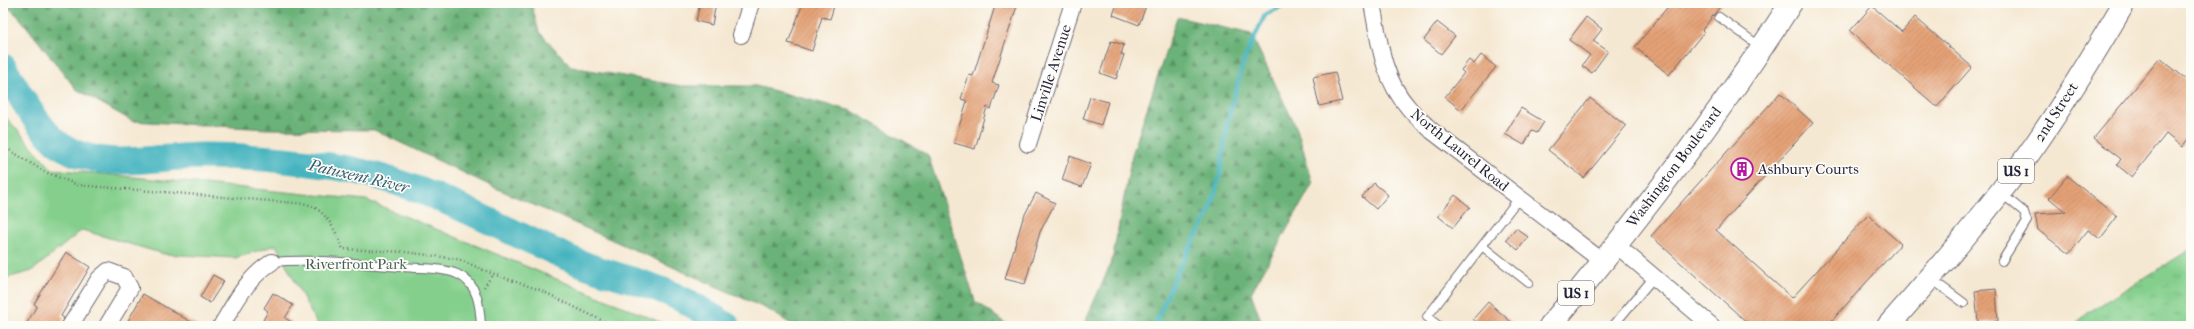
<svg xmlns="http://www.w3.org/2000/svg" width="2194" height="329" font-family="'IM FELL French Canon',serif">
<style>
.grass{fill:url(#grass-tufts);stroke:#537864}
.forest{fill:url(#forest-firs);stroke:#466a5a}
.park{fill:#84cf8c;stroke:#537864}
.lines{fill:none;stroke-linecap:round;stroke-linejoin:round}
.stream{stroke:#45b4bf;stroke-width:4.5}
.river{stroke:#45b4bf;stroke-width:27}
.building{fill:url(#building-hatch)}
.lane-casing{stroke:#6c6770;stroke-width:10}
.street-casing{stroke:#6c6770;stroke-width:18}
.primary-casing{stroke:#6c6770;stroke-width:24}
.path{stroke:#6c6770;stroke-width:2.5;stroke-dasharray:1 3;stroke-linecap:butt}
.lane{stroke:#fff;stroke-width:8}
.street{stroke:#fff;stroke-width:16}
.primary{stroke:#fff;stroke-width:22}
.labels{text-anchor:middle;dominant-baseline:central;stroke-width:3.5;stroke-linejoin:round;paint-order:stroke}
.shield{fill:#fdfcf7;stroke:#646373;stroke-width:1}
.shield-label{font-size:14px;font-weight:bold;fill:#22223b}
.street-label{font-size:15px;fill:#22223b;stroke:#fdfcf7}
.poi-label{font-size:15px;fill:#22223b;stroke:#fdfcf7;text-anchor:start}
.park-label{font-size:15px;fill:#445f57;stroke:#fdfcf7}
.water-label{font-size:16px;font-style:italic;fill:#305c70;stroke:#fdfcf7}
</style>
<defs>
<pattern id="grass-tufts" width="24" height="20" patternUnits="userSpaceOnUse"><rect width="24" height="20" fill="#84cf8c"/><path d="M3 7l-1-3M5 7V3M7 7l1-3M15 17l-1-3M17 17v-4M19 17l1-3" fill="none" stroke="#72b17a"/></pattern>
<pattern id="forest-firs" width="22" height="20" patternUnits="userSpaceOnUse"><rect width="22" height="20" fill="#6bb278"/><path d="M5 1l3.5 6h-7zM16 11l3.5 6h-7z" fill="#589064"/></pattern>
<pattern id="building-hatch" width="6" height="6" patternUnits="userSpaceOnUse"><rect width="6" height="6" fill="#e4a176"/><path d="M-1 1l2-2M0 6l6-6M5 7l2-2" fill="none" stroke="#c38a67"/></pattern>
</defs>
<rect width="100%" height="100%" fill="#fdfcf7"/>
<filter id="ink" filterUnits="userSpaceOnUse"><feTurbulence type="fractalNoise" baseFrequency=".025" numOctaves="2"/><feDisplacementMap in="SourceGraphic" scale="8" xChannelSelector="R" yChannelSelector="G"/><feConvolveMatrix kernelMatrix="1 2 1 2 8 2 1 2 1" color-interpolation-filters="sRGB"/></filter>
<filter id="wash" filterUnits="userSpaceOnUse"><feTurbulence type="fractalNoise" baseFrequency=".012" numOctaves="4" result="noise"/><feDisplacementMap in="SourceGraphic" scale="16" xChannelSelector="R" yChannelSelector="G"/><feGaussianBlur stdDeviation="0.9" result="paint"/><feColorMatrix in="noise" values="0 0 0 0 0 0 0 0 0 0 0 0 0 0 0 0 0 1.4 0 .05"/><feComposite in="paint" operator="in"/></filter>
<g filter="url(#wash)">
<rect width="100%" height="100%" fill="#f5e8d2"/>
<!-- grass -->
<path class="grass" d="M2191 249V326H2073L2089 312Z"/>
<!-- forest -->
<path class="forest" d="M3 3H531L539 32 572 67 681 86H756L852 111 928 155 975 301 1009 326H794L769 310 489 185 374 130 267 129 132 121 76 89 19 17Z
M1177 17 1251 34 1297 129 1313 183 1251 293 1263 326H1083L1112 261 1132 155Z"/>
<!-- park -->
<path class="park" d="M3 114 52 169 366 200 670 326H318L276 245 235 258 164 254 82 230 32 271 3 279Z"/>
<g class="lines">
<!-- stream -->
<path class="stream" d="M1156 326 1157 320 1178 270 1210 211 1220 174 1227 124 1244 60 1265 15 1288 3"/>
<!-- river -->
<path class="river" d="M3 67C18 91 39 132 63 147 106 172 156 156 202 156 244 156 288 159 330 166 420 179 497 228 580 263 610 275 642 281 671 294 691 303 709 314 727 326"/>
</g>
<g id="blocks">
<!-- building -->
<path class="building" d="M700 3H716L712 25 696 21Z
M803 3H835L830 19 822 17 812 51 788 43Z
M996 3H1018L992 83 999 85 991 109 987 107 975 149 954 143 967 101 961 99 969 75 973 76Z
M1117 3H1147L1139 25 1113 15Z
M1671 3H1723L1702 30 1704 32 1669 75 1635 47Z
M1872 6 1902 32 1915 17 1972 67 1937 107 1850 31Z
M1586 17 1602 29 1593 41 1608 51 1592 73 1582 66 1590 55 1569 40Z
M1437 22 1455 36 1441 54 1424 40Z
M1111 41 1124 45 1121 54 1124 55 1116 79 1100 73Z
M1481 55 1496 67 1461 110 1445 97 1464 73 1461 70 1469 60 1474 64Z
M2160 58 2191 83V135L2182 147 2166 134 2132 177 2117 165 2121 159 2094 138Z
M1335 72 1342 101 1319 106 1313 77Z
M1780 93 1813 123 1716 230 1792 298 1868 215 1901 244 1827 326H1751L1651 236Z
M1090 97 1108 102 1101 125 1083 119Z
M1590 98 1626 126 1584 178 1548 150Z
M1521 108 1544 122 1537 133 1532 131 1524 145 1505 134Z
M1070 156 1091 164 1082 187 1062 180Z
M2067 176 2117 217 2100 239 2088 230 2069 254 2038 230 2035 214 2066 212 2049 198Z
M1374 183 1388 195 1376 209 1362 197Z
M1036 193 1055 203 1040 232 1025 284 1005 279 1023 218Z
M1455 195 1470 207 1453 228 1438 216Z
M1516 228 1528 237 1518 250 1506 240Z
M66 252 90 267 61 316 64 318 60 326H25L37 306 34 304Z
M213 275 224 281 210 303 200 297Z
M1996 289 1998 321 1978 323 1975 291Z
M273 293 293 305 285 318 298 326H273L263 320 268 311 264 308Z
M143 294 198 326H125Z
M1488 302 1516 326H1481L1473 319Z"/>
</g>
</g>
<g filter="url(#ink)">
<use href="#blocks" fill-opacity="0" stroke="#6c6770" stroke-width="1"/>
<g class="lines">
<!-- lane casing -->
<g class="lane-casing">
<path id="lane" d="M2190 3 2191 4
M1719 17 1761 47
M2001 193 2024 212 2027 221 2002 261
M1482 246 1529 283
M272 262C315 258 360 264 403 267 419 269 441 267 457 274 478 283 480 306 481 326
M1930 278 1964 303
M1439 326 1427 317 1519 198
M1613 326 1654 277"/>
</g>
<!-- street casing -->
<g class="street-casing">
<path id="street" d="M1372 3C1379 39 1382 78 1408 107 1415 116 1424 123 1432 131L1602 261
M741 35 751 3
M1028 144 1073 3
M1615 244 1712 326
M70 326 99 279 108 271 124 277 130 288 107 326
M221 326C236 301 247 278 272 262"/>
</g>
<!-- primary casing -->
<g class="primary-casing">
<path id="primary" d="M1550 326C1636 223 1719 116 1791 3
M1888 326C1939 268 1991 208 2035 145 2067 99 2096 51 2124 3"/>
</g>
<!-- path -->
<path class="path" d="M3 146 45 172 78 185 307 204C327 211 335 230 343 249L405 252 458 259 493 274 540 290 613 326
M484 287 493 274"/>
<!-- lane -->
<use href="#lane" class="lane"/>
<!-- street -->
<use href="#street" class="street"/>
<!-- primary -->
<use href="#primary" class="primary"/>
</g>
</g>
<!-- icons -->
<defs>
<g id="building-ring" transform="scale(1.15)"><circle r="9.5" fill="#fdfcf7" stroke="#b5179e" stroke-width="1.5"/><path d="M-4-6H4V6H1V3H-1V6H-4ZM-2.5-4.3h1.7v1.8h-1.7ZM.8-4.3h1.7v1.8H.8ZM-2.5-1h1.7V.8h-1.7ZM.8-1h1.7V.8H.8Z" fill="#b5179e"/></g>
</defs>
<g fill-rule="evenodd">
<use href="#building-ring" x="1742" y="169"/>
</g>
<g class="labels">
<!-- shield labels -->
<g class="shield">
<rect x="1998" y="159" width="36" height="24" rx="3"/>
<rect x="1558" y="281" width="36" height="24" rx="3"/>
</g>
<g class="shield-label">
<text x="2016" y="171">US 1</text>
<text x="1576" y="293">US 1</text>
</g>
<!-- street labels -->
<g class="street-label">
<text transform="translate(1051 73) rotate(-72)">Linville Avenue</text>
<text transform="translate(2056 112) rotate(-57)">2nd Street</text>
<text transform="translate(1460 150) rotate(39)">North Laurel Road</text>
<text transform="translate(1674 167) rotate(-53)">Washington Boulevard</text>
</g>
<!-- poi labels -->
<g class="poi-label">
<text x="1758" y="169">Ashbury Courts</text>
</g>
<!-- park labels -->
<g class="park-label">
<text x="356" y="264">Riverfront Park</text>
</g>
<!-- water labels -->
<g class="water-label">
<text transform="translate(359 176) rotate(13)">Patuxent River</text>
</g>
</g>
<!-- margin -->
<rect width="2194" height="329" fill="none" stroke="#fdfcf7" stroke-width="16"/>
</svg>
